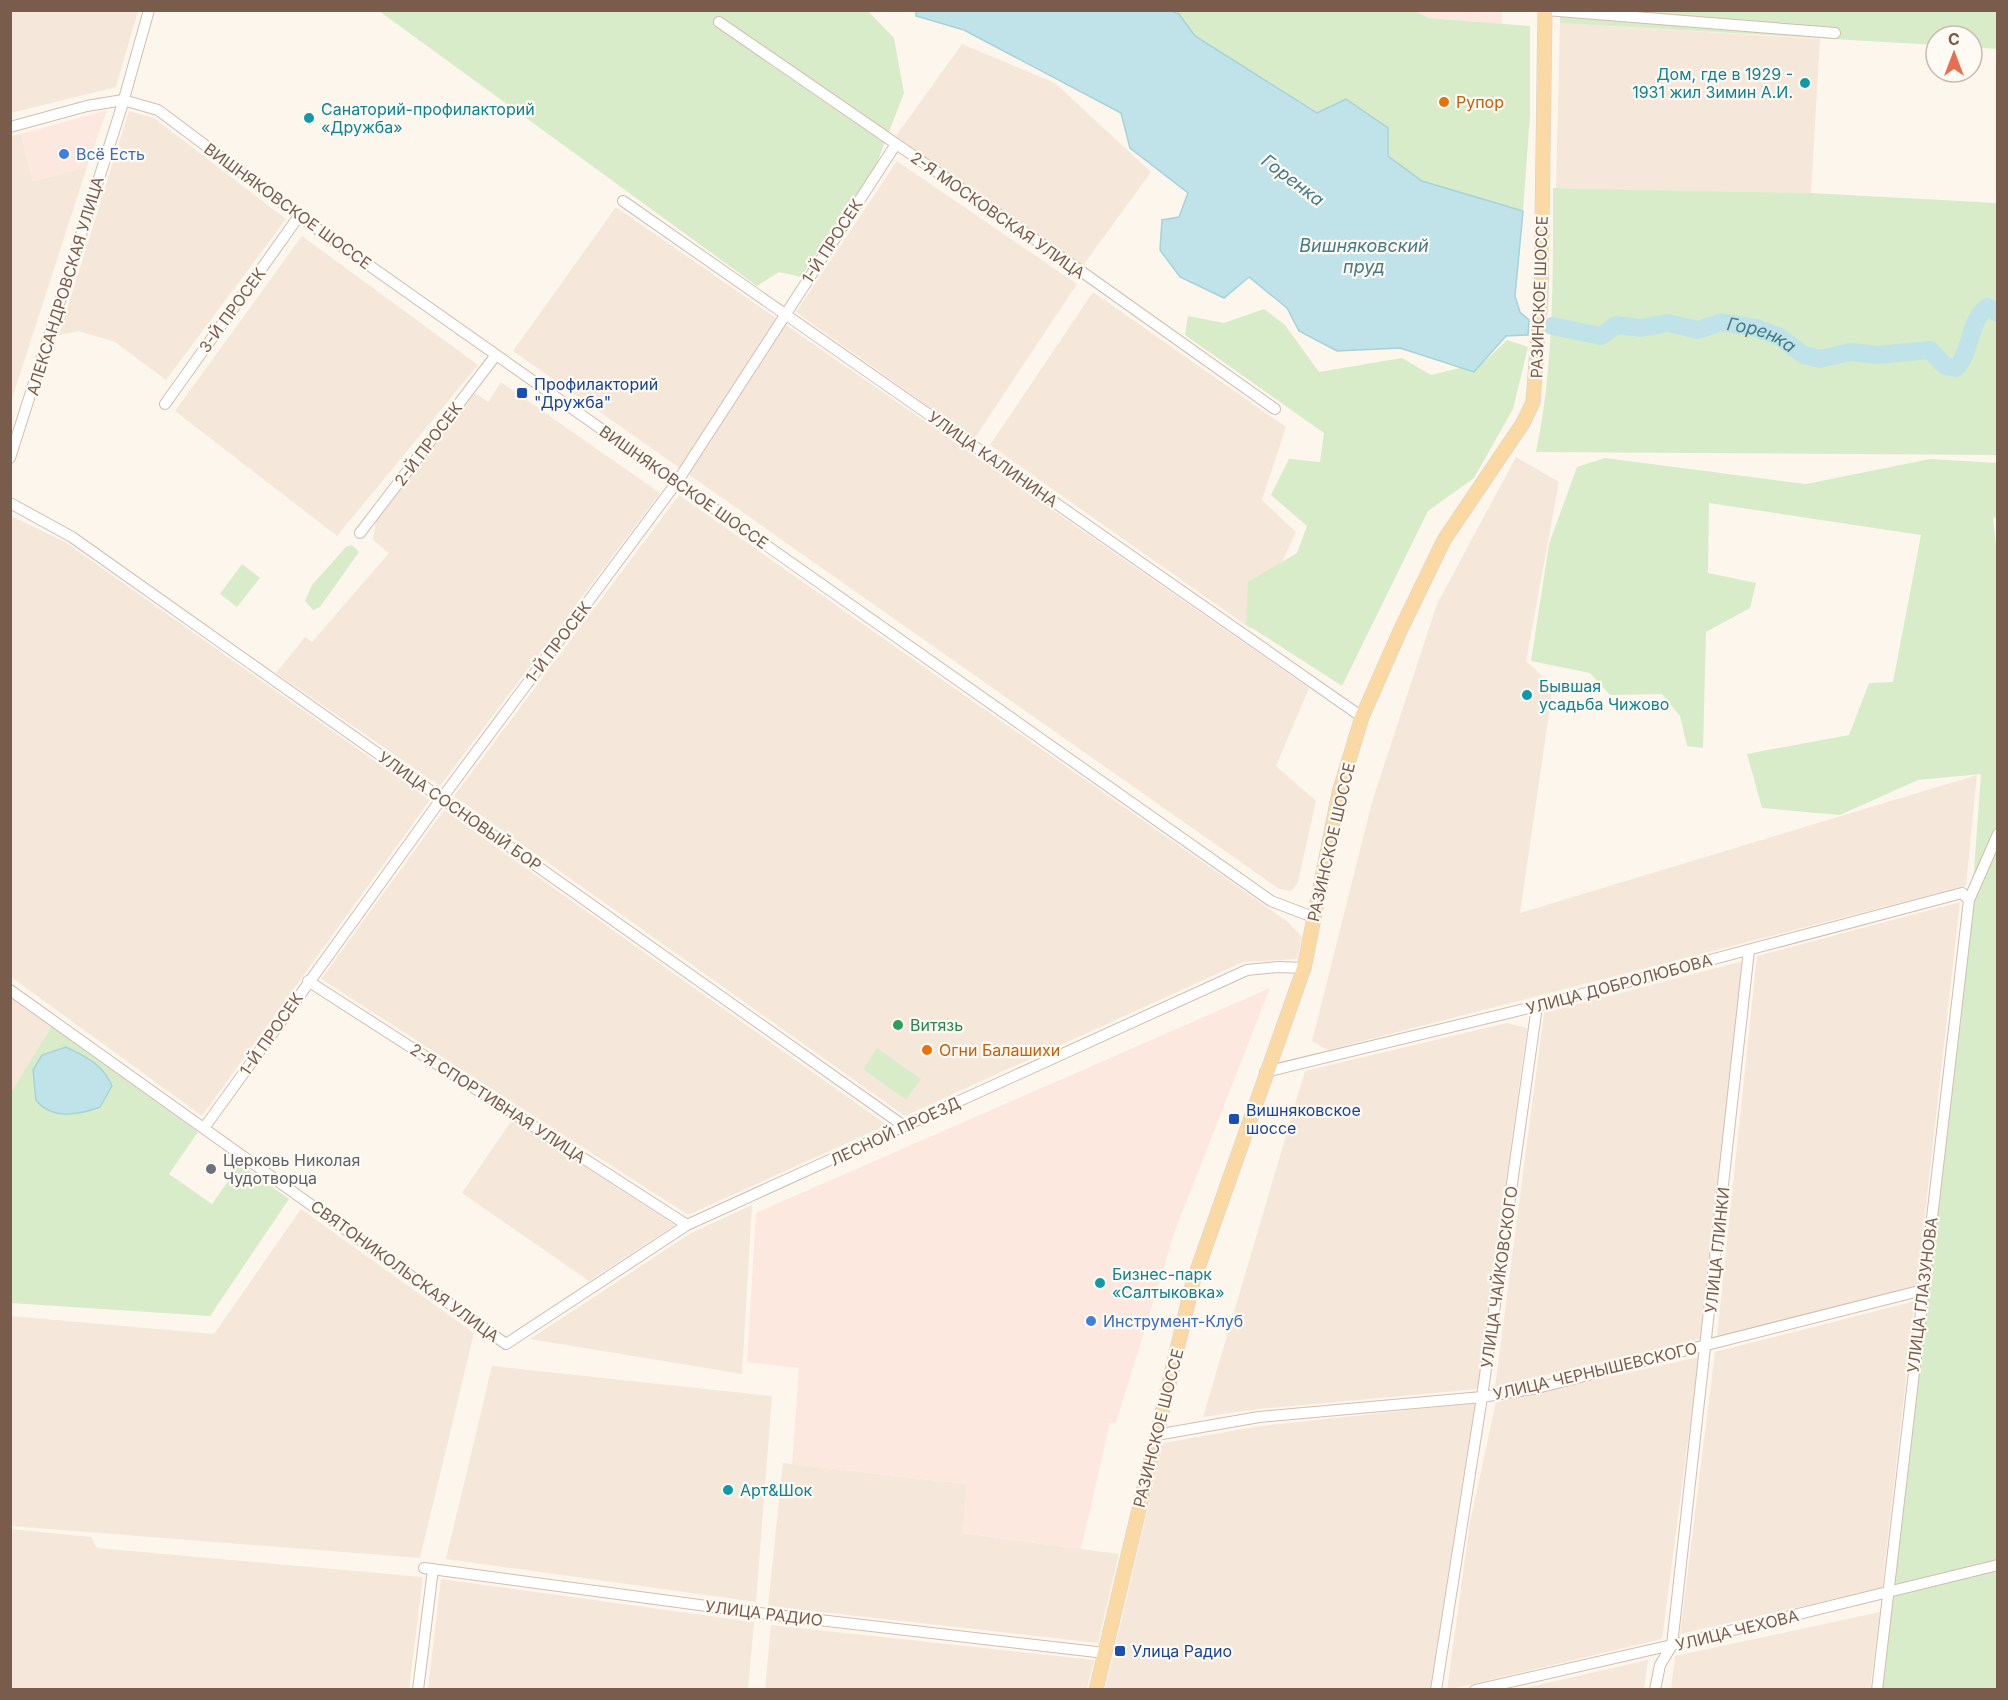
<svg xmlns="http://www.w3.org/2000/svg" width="2008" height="1700" font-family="Inter,sans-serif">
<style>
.residential{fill:#f5e8da}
.commercial{fill:#fde8e0}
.green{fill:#d8ecc9}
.water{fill:#bfe3e8;stroke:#a5d3da;stroke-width:1.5}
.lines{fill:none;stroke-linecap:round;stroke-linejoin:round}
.river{stroke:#bfe3e8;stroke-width:18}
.minor-casing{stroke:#d1beb0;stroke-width:12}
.major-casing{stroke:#dad1cd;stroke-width:15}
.minor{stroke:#fff;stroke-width:10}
.major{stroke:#fbd9a5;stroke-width:14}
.culture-dot{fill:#0f9aa8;stroke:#fffaf3;stroke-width:2}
.food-dot{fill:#e8710a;stroke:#fffaf3;stroke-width:2}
.shop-dot{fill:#3f7fe0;stroke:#fffaf3;stroke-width:2}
.transit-dot{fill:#1a4fb4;stroke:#fffaf3;stroke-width:2}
.leisure-dot{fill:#2e9e5b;stroke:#fffaf3;stroke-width:2}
.worship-dot{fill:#6b7280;stroke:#fffaf3;stroke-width:2}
.labels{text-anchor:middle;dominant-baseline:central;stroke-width:4.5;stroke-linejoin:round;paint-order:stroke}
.culture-label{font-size:16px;fill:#0d838f;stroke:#fffaf3;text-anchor:start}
.food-label{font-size:16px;fill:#c56008;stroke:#fffaf3;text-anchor:start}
.shop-label{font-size:16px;fill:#366cbe;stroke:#fffaf3;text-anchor:start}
.street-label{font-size:16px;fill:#7a5c4d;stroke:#fffaf3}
.transit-label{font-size:16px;fill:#164399;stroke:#fffaf3;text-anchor:start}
.leisure-label{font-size:16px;fill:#27864d;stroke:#fffaf3;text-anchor:start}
.worship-label{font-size:16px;fill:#5b616d;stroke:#fffaf3;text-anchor:start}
.water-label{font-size:18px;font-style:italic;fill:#437c86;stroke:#fffaf3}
</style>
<rect width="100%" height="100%" fill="#fdf6ec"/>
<!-- residential -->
<path class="residential" d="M10 11H138L116 87 11 113Z
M1560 23 1820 39 1811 193 1556 188Z
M962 44 1055 83 1151 172 1082 267 896 136Z
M129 111 154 118 286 219 166 380 115 342 79 331 59 335Z
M21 134 33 181 87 167 11 402 10 136Z
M897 161 1077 284 974 439 796 312Z
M616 207 1309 688 1276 766 1316 801 1298 882 1292 891 1279 889 513 351Z
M302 236 478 365 337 536 175 411Z
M1093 292 1286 427 1262 500 1296 532 1251 629 990 445Z
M501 382 660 493 440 786 276 673 305 637 312 642 389 553 373 540 376 520 475 393 488 402Z
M1516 457 1559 482 1526 661 1553 686 1520 913 1977 775 1966 886 1328 1050 1312 1041 1372 802 1437 604Z
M679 495 1288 922 1302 937 1297 959 1243 962 905 1116 454 796Z
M11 516 65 542 430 800 202 1116 11 977Z
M444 810 887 1125 688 1215 321 979Z
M1960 902 1917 1286 1717 1336 1757 956Z
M1743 961 1700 1339 1495 1387 1544 1013Z
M11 997 52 1026 11 1094Z
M1507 1023 1527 1028 1478 1389 1258 1409 1203 1417 1305 1071Z
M512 1120 675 1225 589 1281 462 1193Z
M752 1205 742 1374 530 1339 691 1233Z
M301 1209 474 1333 420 1558 11 1526V1316L214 1334Z
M1915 1301 1882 1588 1680 1634 1715 1352Z
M1699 1357 1662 1639 1447 1690 1470 1522 1496 1402Z
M492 1366 772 1396 756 1602 446 1559Z
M1475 1403 1430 1689 1105 1690 1163 1443 1261 1426Z
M783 1463 967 1484 963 1533 1119 1554 1098 1643 768 1606Z
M11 1529 91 1537 97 1548 423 1577 409 1689H11Z
M441 1579 754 1622 748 1689H428Z
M1880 1612 1870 1689H1671L1675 1656Z
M771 1625 1094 1660 1087 1689H765Z
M1648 1660 1644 1689H1521Z"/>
<!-- commercial -->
<path class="commercial" d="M1413 11H1502V24L1429 18Z
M107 110 87 167 33 181 21 134Z
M1270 988 1175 1231 1116 1423H1110L1081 1549 963 1533 967 1484 792 1464 799 1368 747 1362 756 1213Z"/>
<!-- green -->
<path class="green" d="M1413 10 1429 18 1530 26V115L1523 211 1422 181 1388 156 1195 36 1179 14 1171 11Z
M1560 10 1997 11V49L1972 47V36H1936V45L1560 23Z
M379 11H868L894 38 904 93 875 168 801 277 779 272 757 286Z
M1553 188 1811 193 1997 203V455L1536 452C1554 369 1553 274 1553 188Z
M1264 309 1285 325 1319 372 1402 358 1431 375 1484 362 1507 340 1528 347 1513 409 1474 478 1428 511 1342 686 1246 624 1248 582 1297 553 1307 526 1271 495 1289 459 1320 462 1324 433 1185 335 1188 316 1224 323Z
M1605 458 1806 484 1930 459 1997 463V517L1993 518 1998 564 1997 1689H1878L1923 1290 1961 1021 1962 937 1974 871 1981 774 1918 780 1840 815 1762 808 1747 754 1849 735 1869 683 1893 682 1921 535 1709 503 1708 573 1756 583 1750 608 1706 632 1703 748 1687 746 1680 716 1662 694 1610 695 1590 673 1531 661 1549 544 1577 467Z
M352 545 359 552 320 607 313 610 305 601 312 585 346 547Z
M242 564 260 578 237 607 220 594Z
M52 1026 198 1132 169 1174 212 1204 240 1164 289 1199 210 1316 11 1303 10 1094Z
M877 1048 921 1079 906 1100 863 1069Z"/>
<!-- water -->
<path class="water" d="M916 11H1171L1179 14 1195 36 1317 113 1346 99 1388 128V156L1422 181 1523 211 1515 296 1520 312 1529 320 1528 335 1506 336 1474 372 1400 348 1337 351 1299 331 1287 308 1249 277 1224 298 1180 277 1160 250 1162 220 1179 217 1188 193 1130 148 1121 113 964 30 916 16Z
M66 1047C86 1057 103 1064 112 1086L100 1107C79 1115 51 1120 36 1100L33 1070 42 1055Z"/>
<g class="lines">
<!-- river -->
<path class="river" id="s1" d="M1552 326 1601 336 1616 325 1641 328 1668 323 1698 330 1722 322 1756 328 1778 336 1804 355 1820 359 1850 352 1878 355 1930 350 1945 366 1956 368C1972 351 1968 322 1987 307L1998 313"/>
<!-- minor casing -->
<g class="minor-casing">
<path id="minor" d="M1546 10 1835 33
M719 22 1078 269 1275 409
M10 127 87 106 123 100 158 110 309 223 1271 901 1313 917
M623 201 1362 717
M165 404 299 216
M10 458 122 106 149 10
M10 503 72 537 904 1126
M360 533 496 355
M308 981 687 1225
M10 990 506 1344 687 1225 1247 970 1278 967 1304 968
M1265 1072 1537 1006 1962 893 1969 900
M204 1128 442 798 677 482 896 144
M1156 1435 1259 1417 1482 1397 1537 1388 1923 1290
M424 1568 759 1613 1105 1653
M418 1690 433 1569
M1436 1690 1482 1397 1537 1006
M1475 1690 1672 1645 1998 1565
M1655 1690 1660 1665 1672 1645 1749 950
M1877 1690 1969 900 1998 834"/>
</g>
<!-- major casing -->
<g class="major-casing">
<path id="major" d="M1096 1690 1193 1282 1304 968 1339 793 1362 717 1400 631 1444 540 1523 423 1533 402 1541 297 1545 10"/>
</g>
<!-- minor -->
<use href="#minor" class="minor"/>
<!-- major -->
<use href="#major" class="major"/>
</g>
<!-- markers -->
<g class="culture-dot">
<circle cx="1805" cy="83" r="6"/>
<circle cx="309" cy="118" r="6"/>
<circle cx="1527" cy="695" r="6"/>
<circle cx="1100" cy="1283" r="6"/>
<circle cx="728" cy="1490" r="6"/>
</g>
<g class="food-dot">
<circle cx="1444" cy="102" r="6"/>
<circle cx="927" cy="1050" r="6"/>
</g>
<g class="shop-dot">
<circle cx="64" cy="154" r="6"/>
<circle cx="1091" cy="1321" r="6"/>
</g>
<g class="transit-dot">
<rect x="516" y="387" width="12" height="12" rx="3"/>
<rect x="1228" y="1113" width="12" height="12" rx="3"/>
<rect x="1114" y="1645" width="12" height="12" rx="3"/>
</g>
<circle class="leisure-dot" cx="898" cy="1025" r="6"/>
<circle class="worship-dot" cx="211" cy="1169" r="6"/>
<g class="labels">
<!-- culture labels -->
<g class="culture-label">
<text x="1793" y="74" text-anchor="end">Дом, где в 1929 -<tspan x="1793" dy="18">1931 жил Зимин А.И.</tspan></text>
<text x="321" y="109">Санаторий-профилакторий<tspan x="321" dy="18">«Дружба»</tspan></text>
<text x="1539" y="686">Бывшая<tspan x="1539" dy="18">усадьба Чижово</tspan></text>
<text x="1112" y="1274">Бизнес-парк<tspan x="1112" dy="18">«Салтыковка»</tspan></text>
<text x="740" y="1490">Арт&amp;Шок</text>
</g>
<!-- food labels -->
<g class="food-label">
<text x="1456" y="102">Рупор</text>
<text x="939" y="1050">Огни Балашихи</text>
</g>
<!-- shop labels -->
<g class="shop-label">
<text x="76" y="154">Всё Есть</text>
<text x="1103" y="1321">Инструмент-Клуб</text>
</g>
<!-- street labels -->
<g class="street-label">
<text transform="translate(288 206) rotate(36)">ВИШНЯКОВСКОЕ ШОССЕ</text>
<text transform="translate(998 215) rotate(35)">2-Я МОСКОВСКАЯ УЛИЦА</text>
<text transform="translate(832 241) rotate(-57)">1-Й ПРОСЕК</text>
<text transform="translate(65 286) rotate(-73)">АЛЕКСАНДРОВСКАЯ УЛИЦА</text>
<text transform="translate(1539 297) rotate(-88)">РАЗИНСКОЕ ШОССЕ</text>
<text transform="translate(232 310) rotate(-54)">3-Й ПРОСЕК</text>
<text transform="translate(428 444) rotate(-53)">2-Й ПРОСЕК</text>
<text transform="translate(993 459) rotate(35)">УЛИЦА КАЛИНИНА</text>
<text transform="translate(684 487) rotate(35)">ВИШНЯКОВСКОЕ ШОССЕ</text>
<text transform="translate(558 642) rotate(-53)">1-Й ПРОСЕК</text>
<text transform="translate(460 811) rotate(35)">УЛИЦА СОСНОВЫЙ БОР</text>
<text transform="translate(1331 842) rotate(-77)">РАЗИНСКОЕ ШОССЕ</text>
<text transform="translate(1619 984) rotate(-15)">УЛИЦА ДОБРОЛЮБОВА</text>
<text transform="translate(271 1034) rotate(-55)">1-Й ПРОСЕК</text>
<text transform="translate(498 1103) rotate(33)">2-Я СПОРТИВНАЯ УЛИЦА</text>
<text transform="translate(895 1131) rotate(-25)">ЛЕСНОЙ ПРОЕЗД</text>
<text transform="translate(1717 1250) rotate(-84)">УЛИЦА ГЛИНКИ</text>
<text transform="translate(405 1271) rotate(36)">СВЯТОНИКОЛЬСКАЯ УЛИЦА</text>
<text transform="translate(1499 1277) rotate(-82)">УЛИЦА ЧАЙКОВСКОГО</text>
<text transform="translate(1922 1295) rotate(-83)">УЛИЦА ГЛАЗУНОВА</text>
<text transform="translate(1595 1371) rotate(-13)">УЛИЦА ЧЕРНЫШЕВСКОГО</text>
<text transform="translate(1158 1428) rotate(-76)">РАЗИНСКОЕ ШОССЕ</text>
<text transform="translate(764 1613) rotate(7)">УЛИЦА РАДИО</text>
<text transform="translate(1737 1630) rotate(-14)">УЛИЦА ЧЕХОВА</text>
</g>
<!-- transit labels -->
<g class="transit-label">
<text x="534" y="384">Профилакторий<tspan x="534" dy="18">"Дружба"</tspan></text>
<text x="1246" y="1110">Вишняковское<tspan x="1246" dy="18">шоссе</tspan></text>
<text x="1132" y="1651">Улица Радио</text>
</g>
<!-- leisure labels -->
<g class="leisure-label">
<text x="910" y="1025">Витязь</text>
</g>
<!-- worship labels -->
<g class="worship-label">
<text x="223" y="1160">Церковь Николая<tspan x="223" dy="18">Чудотворца</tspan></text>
</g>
<!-- water labels -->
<g class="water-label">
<text transform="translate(1293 180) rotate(37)">Горенка</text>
<text x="1364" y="245">Вишняковский<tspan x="1364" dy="21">пруд</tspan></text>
<text stroke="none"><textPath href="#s1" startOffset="219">Горенка</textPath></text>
</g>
</g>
<!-- border -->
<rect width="2008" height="1700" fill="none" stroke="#7a5c4d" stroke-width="24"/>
<!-- north arrow -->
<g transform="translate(1954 54)"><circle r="28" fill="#fffaf3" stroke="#cabbb1" stroke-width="1.5"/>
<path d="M0-4.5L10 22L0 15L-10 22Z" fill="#e76f51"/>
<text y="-9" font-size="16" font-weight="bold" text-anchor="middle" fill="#7a5c4d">С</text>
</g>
</svg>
